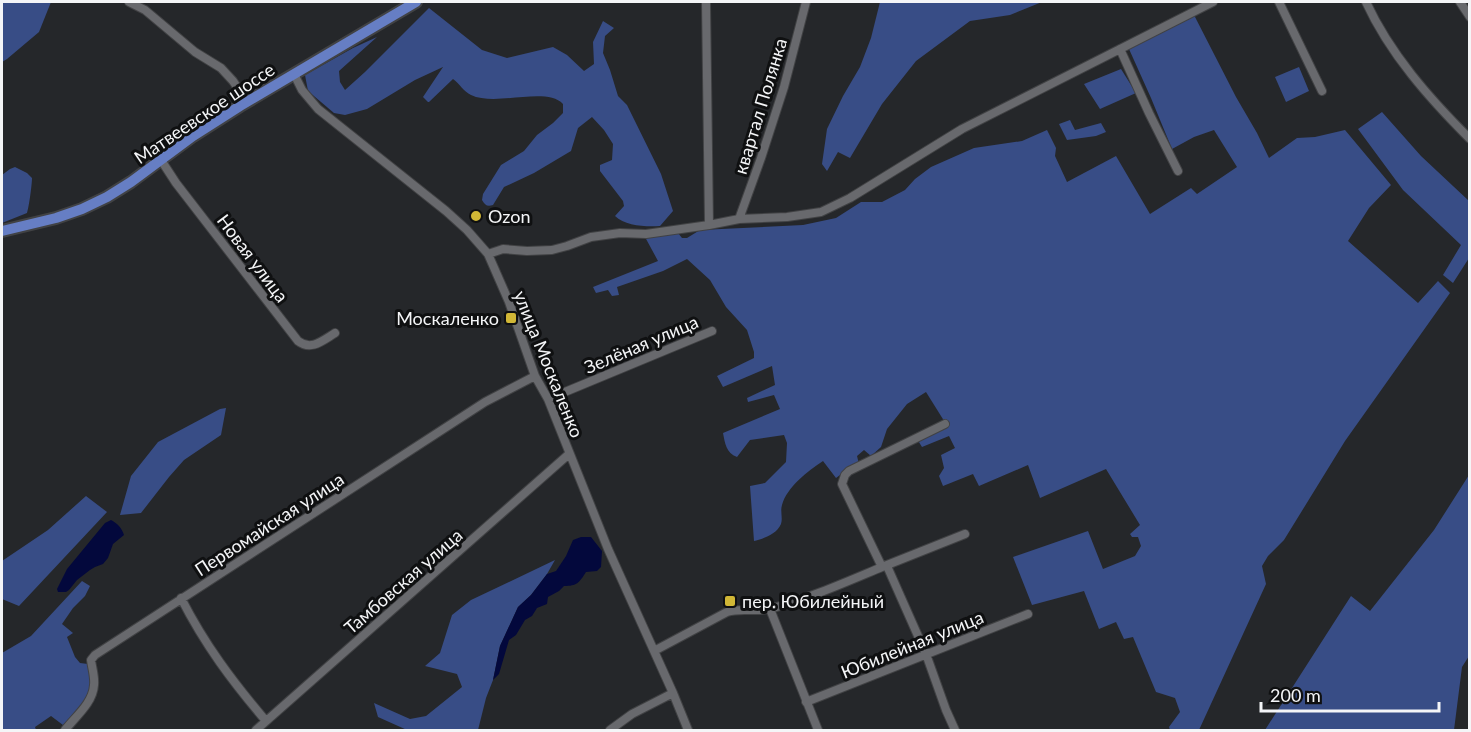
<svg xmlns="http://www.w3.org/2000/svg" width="1471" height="732" font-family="Lato,sans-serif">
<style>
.forest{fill:#384d86}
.water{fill:#03083c}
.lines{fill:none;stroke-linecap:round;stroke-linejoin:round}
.minor-casing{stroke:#414244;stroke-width:10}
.major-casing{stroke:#414244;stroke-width:14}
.minor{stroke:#68696d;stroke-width:8}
.major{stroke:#667ec4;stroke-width:10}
.poi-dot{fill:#d1b736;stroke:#0f1011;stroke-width:2}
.labels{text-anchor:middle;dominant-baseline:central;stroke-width:6;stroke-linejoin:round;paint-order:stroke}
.street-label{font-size:18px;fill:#f4f5f7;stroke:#0f1011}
.poi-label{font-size:18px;fill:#f4f5f7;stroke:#0f1011;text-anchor:start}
</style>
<rect width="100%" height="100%" fill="#25272a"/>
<!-- forest -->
<path class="forest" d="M2 2H51L39 32 7 59 2 62Z
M880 2H1042L1010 15 970 21 916 61 882 104 850 158 838 152 827 171 822 164 827 129 843 96 860 67 871 38Z
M429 8 482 50 507 58 553 47 567 55 584 71 594 64 593 42 603 21 614 28 605 36 603 53 610 70 618 96 627 105 661 174 673 211 660 226C646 227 625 226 615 216L624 206 623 201 600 171V165L612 160 613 144 604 130 592 117 578 128 571 151 534 173 504 187 493 205C487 207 485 205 482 200L483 194 501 165 524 151 537 135 553 123 563 113V104C546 86 496 107 471 95 464 92 459 83 453 79L429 102H428L423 97 443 67 415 80 367 109 345 115 334 113 308 91 305 75 353 48 377 37 339 71 340 82 345 90 365 72Z
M1194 15 1236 97 1257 133 1269 158 1297 138 1315 137 1345 130 1391 185 1369 208 1348 241 1418 303 1438 281 1450 293 1345 441 1284 540 1268 556 1262 566 1266 584 1199 730H1170L1169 727 1180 712 1175 698 1156 692 1133 637 1124 639 1116 622 1099 629 1084 591 1032 605 1013 557 1088 531 1103 569 1135 556 1141 546 1138 537H1132L1130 534 1140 525 1106 469 1040 498 1028 465 979 486 973 474 943 486 939 476 944 468 941 455 955 448 949 436 922 447 917 439 946 424 926 392 907 404 887 429 881 447 871 456 864 450 857 456 859 464 848 469 836 478 823 461C808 471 787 487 782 505 780 511 783 518 781 524 777 534 763 539 754 541L750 486 765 483 786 462 787 443 784 435 750 440 737 457C726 453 725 443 723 433L780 409 774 395 748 402 747 398 775 385 772 366 723 387 717 376 754 358V352L747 330 726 307 710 280 687 259 663 271 617 287 619 295 612 296 608 290 596 293 593 287 658 261 645 237 678 233 682 238H687L700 230 803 225 836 218 861 202H882L905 190 915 179 931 167 974 148 1022 141 1047 130 1056 148 1055 156 1067 182 1116 156 1150 214 1191 188 1197 194 1237 167 1214 130 1194 137 1172 149 1151 98 1129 49Z
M1299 67 1309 91 1286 102 1275 77Z
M1121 69 1136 93 1100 109 1084 84Z
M1382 112 1421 156 1469 201V258L1453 283 1443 275 1461 245 1403 190 1358 129Z
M1070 120 1075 130 1101 123 1106 132 1096 136 1067 140 1059 124Z
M15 167 27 173 32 178C32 185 29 207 27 213L2 223V175L10 169Z
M226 408 221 435 184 460 169 477 141 513 120 515 131 476 158 442 220 409Z
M1469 475V656L1462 667 1454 730H1265L1351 596 1370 611 1434 530Z
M86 496 107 512 19 606 2 599V561L48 530Z
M555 560 547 574 531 595 518 607 500 646 493 680 486 698 478 730H407L378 717 374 703 410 719 426 716 462 687 457 674 425 666 440 653 452 615 471 600Z
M82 581 90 586 85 596 73 608 62 624 73 633 67 637 75 657 80 663 88 664 92 684 86 701 63 725 51 716 35 727 36 730H2V653L31 636Z"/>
<!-- water -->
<path class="water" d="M111 520C117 523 122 528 124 535L113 544 108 558 103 564 95 567 90 570 77 580 69 590 66 592H58L57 589 67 569 105 523Z
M581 537H591L602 551 601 567 597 571 586 572C579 583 577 586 564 586L559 591 548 597 547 604 537 608 532 616 525 620 516 635 509 640 499 674 493 680 500 646 518 607 531 595 547 574 556 571 566 556 573 540Z"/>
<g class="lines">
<!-- minor casing -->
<g class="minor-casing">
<path id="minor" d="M129 2 145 10 195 52 221 68 233 81 247 102
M706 2 709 225
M1279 2 1322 91
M1366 2C1390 54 1429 98 1470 139
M1460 2 1470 17
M1120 49 1149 113 1178 171
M294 74 302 90 318 109 446 211 467 230 488 254 509 302 535 376 548 399 608 549 673 693 688 730
M161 160 176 183 298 341C311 351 322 341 335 333
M739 219 761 158 784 87 806 2
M488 254 503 249 527 251 552 250 567 246 591 237 620 233 646 234 709 225 739 219 787 217 821 212 850 198 962 129 1213 2
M548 399 712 331
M945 424 849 471 845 475 842 484 882 567 965 534
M887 566 926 654 946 710 955 730
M181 598C205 645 232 681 266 721
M770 609 818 730
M654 651 727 612C742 607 758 613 773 608 810 598 846 582 882 567
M806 702 1028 614
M65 730C75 717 93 703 94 685 95 677 92 668 91 660L95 655 485 402 535 376
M256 730 569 454
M610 730 632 714 673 693"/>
</g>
<!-- major casing -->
<g class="major-casing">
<path id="major" d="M2 231 56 218 82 209 107 197 131 182 193 136 240 106 416 2"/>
</g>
<!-- minor -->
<use href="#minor" class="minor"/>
<!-- major -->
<use href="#major" class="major"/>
</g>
<!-- markers -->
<g class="poi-dot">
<circle cx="476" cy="216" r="6"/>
<rect x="505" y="312" width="12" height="12" rx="3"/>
<rect x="724" y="595" width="12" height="12" rx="3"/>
</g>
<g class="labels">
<!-- street labels -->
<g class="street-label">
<text transform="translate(760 106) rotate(-73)">квартал Полянка</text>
<text transform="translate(204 113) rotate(-34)">Матвеевское шоссе</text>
<text transform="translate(253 258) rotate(53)">Новая улица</text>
<text transform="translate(641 344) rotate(-23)">Зелёная улица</text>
<text transform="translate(549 364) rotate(68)">улица Москаленко</text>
<text transform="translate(269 524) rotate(-33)">Первомайская улица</text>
<text transform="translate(403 581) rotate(-41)">Тамбовская улица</text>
<text transform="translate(912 644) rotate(-22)">Юбилейная улица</text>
</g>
<!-- poi labels -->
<g class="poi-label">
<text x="488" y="216">Ozon</text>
<text x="499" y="318" text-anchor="end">Москаленко</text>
<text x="742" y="601">пер. Юбилейный</text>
</g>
</g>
<!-- border -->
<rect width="1471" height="732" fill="none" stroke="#f4f5f7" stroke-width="6"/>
<!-- scale -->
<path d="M1261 702v9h178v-9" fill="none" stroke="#f4f5f7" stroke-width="3"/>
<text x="1270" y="702" font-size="18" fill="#f4f5f7" stroke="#0f1011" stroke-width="4.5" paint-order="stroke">200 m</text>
</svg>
